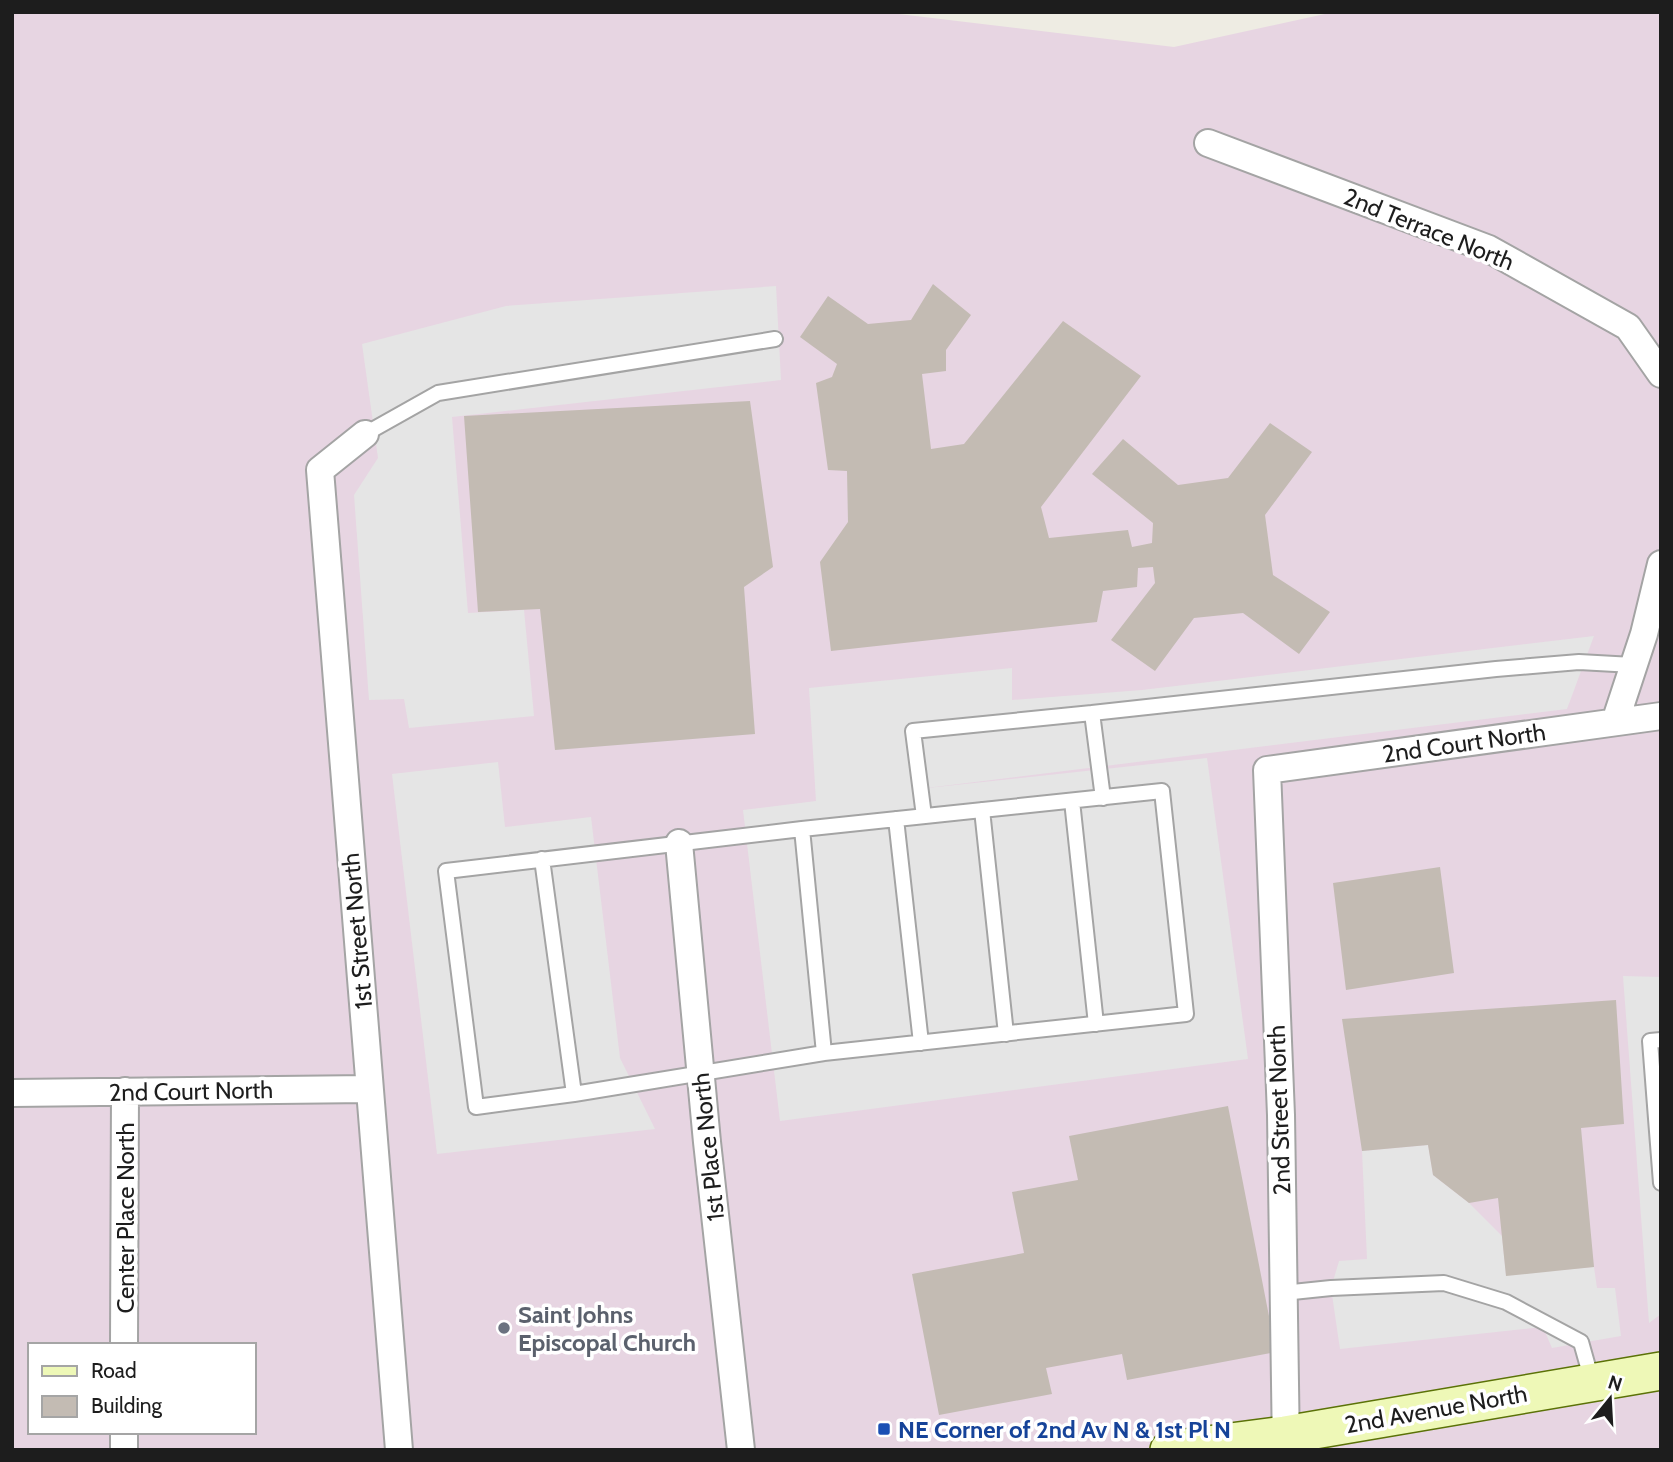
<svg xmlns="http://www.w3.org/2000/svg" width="1673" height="1462" font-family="Cabin,sans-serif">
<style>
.industrial{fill:#e7d5e2;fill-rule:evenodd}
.parking{fill:#e5e5e5}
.building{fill:#c3bbb3}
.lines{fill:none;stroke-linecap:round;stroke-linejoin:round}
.lane-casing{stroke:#a4a4a4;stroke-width:18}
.street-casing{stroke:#a4a4a4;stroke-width:30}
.secondary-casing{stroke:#5b7207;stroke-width:40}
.lane{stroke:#fff;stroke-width:14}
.street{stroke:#fff;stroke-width:26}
.secondary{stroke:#eef8b7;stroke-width:37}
.worship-dot{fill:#6b7280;stroke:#fff;stroke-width:2.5}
.transit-dot{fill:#1a4fb4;stroke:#fff;stroke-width:2.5}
.labels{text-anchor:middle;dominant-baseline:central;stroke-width:7;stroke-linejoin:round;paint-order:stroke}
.street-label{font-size:24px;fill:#1d1d1d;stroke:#fff}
.worship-label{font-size:24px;font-weight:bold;fill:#5b616d;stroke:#fff;text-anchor:start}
.transit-label{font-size:24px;font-weight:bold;fill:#164399;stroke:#fff;text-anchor:start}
</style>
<rect width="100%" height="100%" fill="#eeece3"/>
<!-- industrial -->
<path class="industrial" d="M12 12H882L1174 47 1334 12H1661V1450H12ZM30 1345H254V1432H30Z"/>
<!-- parking -->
<path class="parking" d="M776 286 781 380 452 417 468 613 524 610 534 716 409 728 404 699 369 700 354 495 378 458 362 344 506 306Z
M1594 636 1567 709 918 789 1207 758 1248 1059 780 1121 743 810 816 801 809 688 1012 668V700L1142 690Z
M498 762 505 827 591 817 620 1058 655 1129 437 1154 392 774Z
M1623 976 1661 977V1314L1649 1323Z
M1428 1145 1433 1175 1469 1203 1502 1236 1506 1275 1594 1267 1597 1288H1615L1621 1336 1552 1348 1543 1327 1340 1349 1331 1288 1339 1261 1367 1259 1362 1151Z"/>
<!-- building -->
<path class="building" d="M933 284 971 315 946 350V371L922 374 931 449 964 444 1063 321 1141 376 1041 507 1049 538 1128 530 1132 547 1152 543 1153 523 1092 474 1123 439 1178 485 1228 478 1270 423 1312 452 1265 515 1273 575 1330 612 1299 654 1243 613 1194 618 1155 671 1111 640 1155 583 1153 567 1138 568 1137 587 1103 591 1097 622 831 651 820 562 848 522 847 471 828 470 816 383 832 377 837 364 800 337 828 296 868 324 911 320Z
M750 401 773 567 744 587 755 734 555 750 540 609 478 612 464 416Z
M1440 867 1454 973 1346 990 1333 883Z
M1616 1000 1624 1124 1581 1128 1594 1267 1506 1276 1498 1198 1469 1203 1433 1175 1428 1145 1362 1151 1342 1019Z
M1228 1106 1276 1352 1127 1380 1122 1354 1046 1368 1052 1394 939 1415 912 1274 1024 1253 1012 1192 1078 1180 1069 1136Z"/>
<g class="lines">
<!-- lane casing -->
<g class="lane-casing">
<path id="lane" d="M365 434 438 393 775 339
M1092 713 1496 669 1579 662 1633 665
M1072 801 1096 1024
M982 810 1006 1034
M924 816 913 731 1092 713 1103 798
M896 819 921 1043
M542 859 574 1094 476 1107 446 871 802 829 1162 791 1186 1014 824 1053 802 829
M1661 1040 1650 1041 1661 1183
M574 1094 824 1053
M1283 1293 1331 1288 1444 1283 1506 1302 1581 1342 1592 1381"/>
</g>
<!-- street casing -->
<g class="street-casing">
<path id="street" d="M1208 143 1489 249 1628 327 1661 374
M365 434 320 470 399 1450
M1615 722 1644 634 1661 564
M679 843 707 1142 741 1450
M12 1093 369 1089
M124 1345 125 1091
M124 1450V1432
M1286 1450 1281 1115 1267 770 1661 716"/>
</g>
<!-- secondary casing -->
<g class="secondary-casing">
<path id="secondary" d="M1169 1450 1285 1435 1661 1371"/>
</g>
<!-- lane -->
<use href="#lane" class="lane"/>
<!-- street -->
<use href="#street" class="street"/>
<!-- secondary -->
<use href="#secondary" class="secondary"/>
</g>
<!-- markers -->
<circle class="worship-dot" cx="504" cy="1328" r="7"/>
<rect class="transit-dot" x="877" y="1422" width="14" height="14" rx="3.5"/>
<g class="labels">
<!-- street labels -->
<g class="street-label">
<text transform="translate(1429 229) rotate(22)">2nd Terrace North</text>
<text transform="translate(1464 743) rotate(-8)">2nd Court North</text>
<text transform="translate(357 931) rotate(-95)">1st Street North</text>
<text transform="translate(191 1091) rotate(-1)">2nd Court North</text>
<text transform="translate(1279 1110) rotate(-92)">2nd Street North</text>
<text transform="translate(708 1147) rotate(-96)">1st Place North</text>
<text transform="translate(125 1218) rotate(-90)">Center Place North</text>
<text transform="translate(1436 1409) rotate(-10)">2nd Avenue North</text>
</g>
<!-- worship labels -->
<g class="worship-label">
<text x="518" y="1314">Saint Johns<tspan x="518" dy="28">Episcopal Church</tspan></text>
</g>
<!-- transit labels -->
<g class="transit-label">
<text x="898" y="1429">NE Corner of 2nd Av N &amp; 1st Pl N</text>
</g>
</g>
<!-- border -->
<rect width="1673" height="1462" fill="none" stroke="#1d1d1d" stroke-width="28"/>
<!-- legend -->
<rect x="28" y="1343" width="228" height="91" fill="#ffffff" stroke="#a5a5a5" stroke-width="2"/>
<rect x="42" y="1366" width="35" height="10" fill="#eef8b7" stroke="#a5a5a5" stroke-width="2"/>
<text x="91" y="1378" font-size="21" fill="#1d1d1d">Road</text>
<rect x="42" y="1396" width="35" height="21" fill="#c3bbb3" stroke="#a5a5a5" stroke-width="2"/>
<text x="91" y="1413" font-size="21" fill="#1d1d1d">Building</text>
<!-- north arrow -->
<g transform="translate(1610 1399) rotate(18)" stroke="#ffffff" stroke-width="5" paint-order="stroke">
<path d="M0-5L12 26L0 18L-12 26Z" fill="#1d1d1d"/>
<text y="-10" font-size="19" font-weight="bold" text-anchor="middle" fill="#1d1d1d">N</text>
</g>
</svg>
